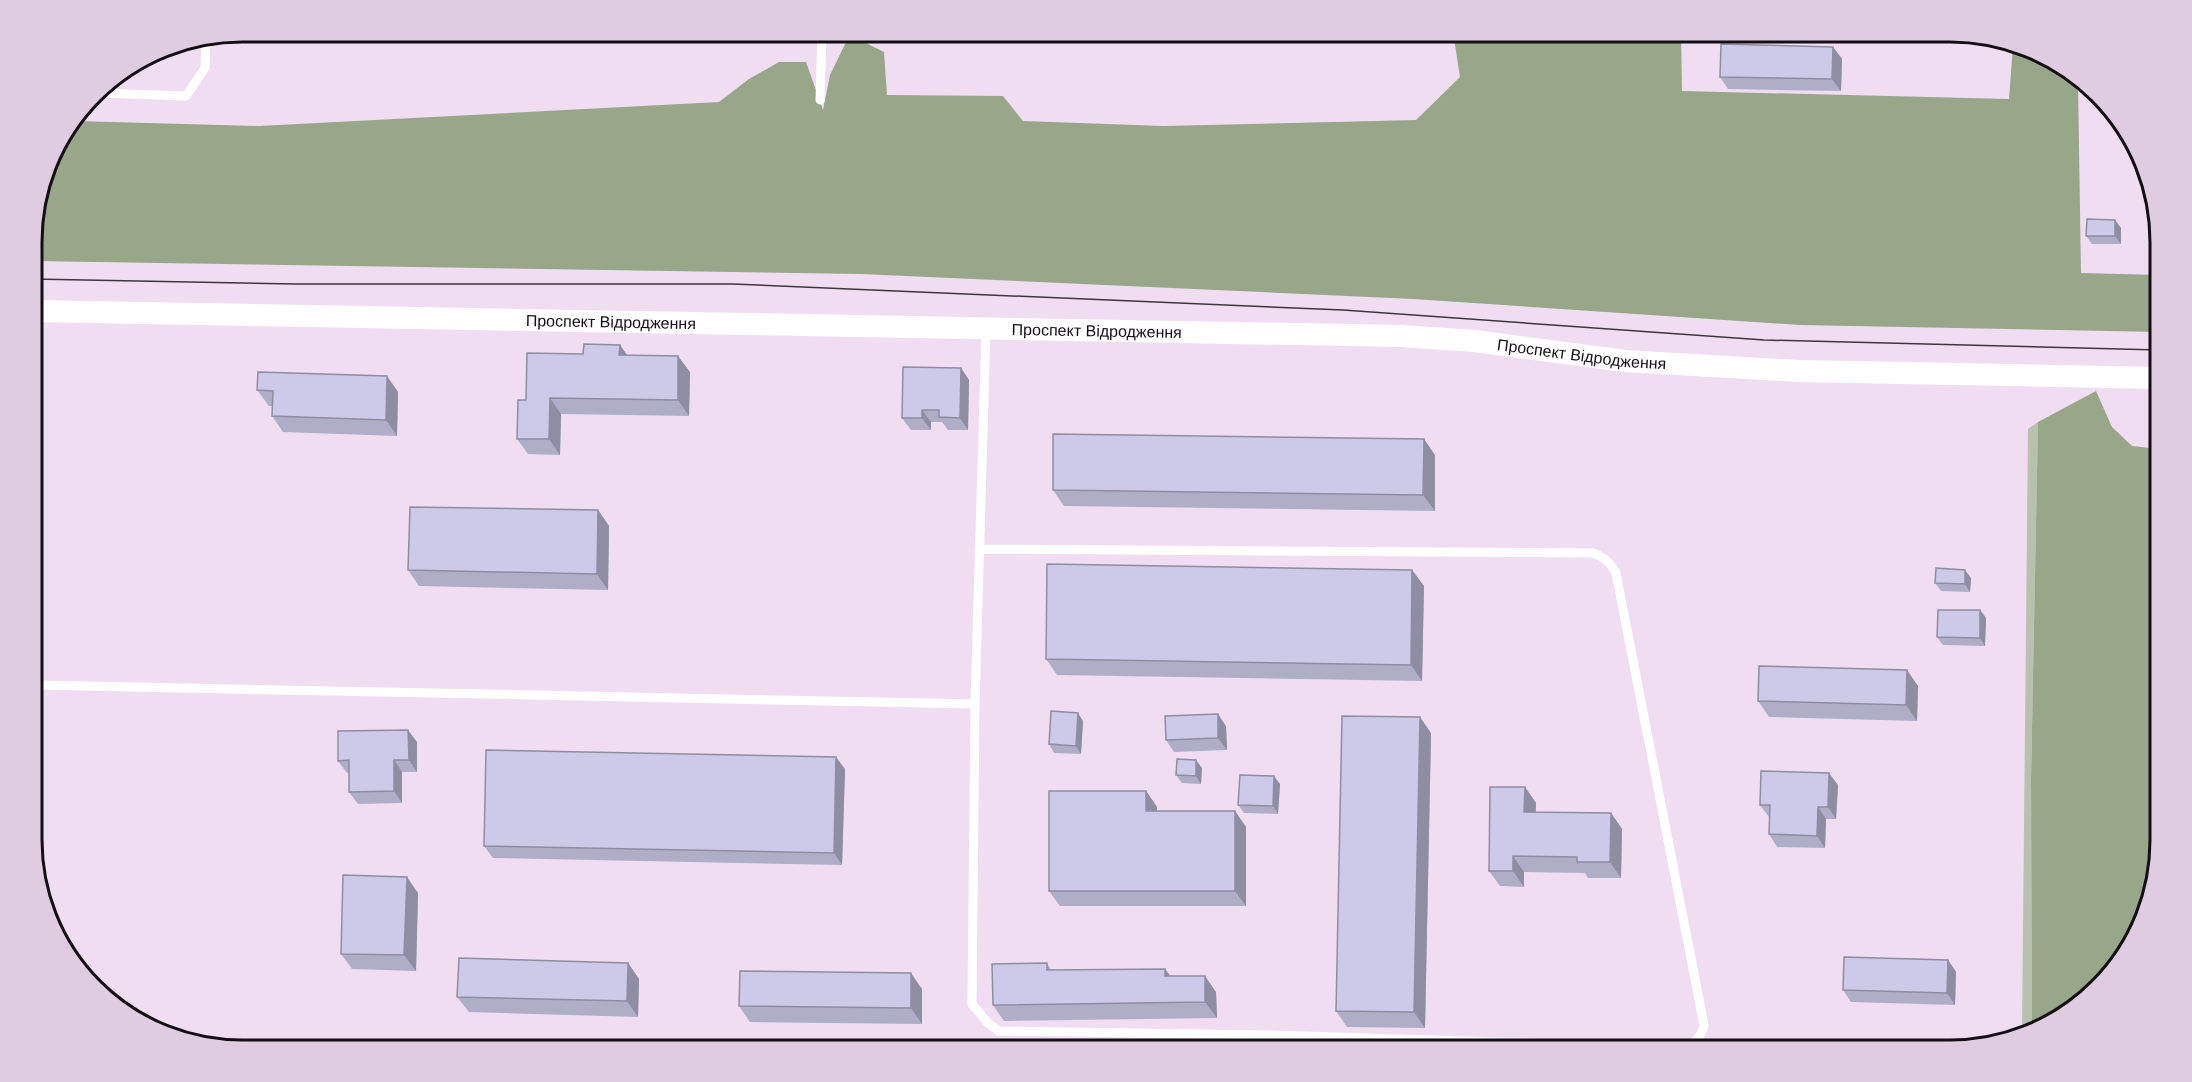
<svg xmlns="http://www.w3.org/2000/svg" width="2192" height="1082" font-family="Helvetica,sans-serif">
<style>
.green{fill:#b7c1ad}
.forest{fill:#98a68a}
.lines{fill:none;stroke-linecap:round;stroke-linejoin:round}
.service{stroke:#fff;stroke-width:9}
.tertiary{stroke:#fff;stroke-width:22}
.tram{stroke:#3e353f;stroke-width:1.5}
.wall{fill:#afaec8}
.shaded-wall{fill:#8f8da2}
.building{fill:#cccae8;stroke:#8f8da2;stroke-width:1.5}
.labels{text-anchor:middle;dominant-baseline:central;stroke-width:6;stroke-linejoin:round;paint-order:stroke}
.street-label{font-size:16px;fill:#140e15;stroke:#f1ddf2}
.rim{fill:none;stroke:#140e15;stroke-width:3}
</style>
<rect width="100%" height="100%" fill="#f1ddf2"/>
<!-- green -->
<path class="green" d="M2038 422 2031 779 2032 1027 2022 1030 2028 429Z"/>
<!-- forest -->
<path class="forest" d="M851 32 864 42 884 52 887 95 1003 96 1023 121 1163 126 1416 120 1460 77 1453 32H1681L1682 91 2009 99 2013 46 2043 53 2078 83 2081 273 2159 275V332L1800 325 1413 299 861 274 32 261V228L53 149 75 121 259 126 719 102 749 79 779 62H806L823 110 830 75Z
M2096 391 2112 427 2132 446 2159 449 2160 841 2139 933 2067 1015 2032 1027 2031 779 2038 422Z"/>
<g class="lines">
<!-- service -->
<path class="service" d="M96 93 186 96 205 68 206 39
M820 100 822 32
M979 549 1593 553C1604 557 1610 562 1616 573L1704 1025C1701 1037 1696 1042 1685 1048L1271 1035 999 1031 988 1023 972 1004 975 704 986 330
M33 685 975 704"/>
<!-- tertiary -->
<path class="tertiary" id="s1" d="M32 311 1401 336 1475 341 1625 361 1799 371 2159 378"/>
<!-- tram -->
<path class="tram" d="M32 279 296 284H733L1343 310 1764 340 2159 350"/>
</g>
<!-- wall -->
<path class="wall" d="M1833 47 1842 59 1841 91 1728 89 1720 77Z
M2115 220 2121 228V244H2092L2086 236Z
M620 345 627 355 690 372 689 416 561 414 560 455 528 454 517 439 526 400 583 354Z
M961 368 969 380 968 430H948L942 422H931V430H911L902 418Z
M257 390 398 392 397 436 283 432 272 416 273 406H269Z
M1435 455V511L1064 506 1053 490Z
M598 510 609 526 608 590 419 586 408 570Z
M1412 570 1424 586 1422 681 1057 675 1046 659Z
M1971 578 1970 592 1941 591 1935 583Z
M1980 610 1986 618 1985 646 1943 645 1937 637Z
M1918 686 1917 721 1769 717 1758 701Z
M1083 721 1081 754 1054 753 1049 744Z
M1226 726 1227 750 1174 752 1166 740Z
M1431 733 1425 1028 1347 1027 1336 1011Z
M417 742V772H402V803L358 804 349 792V773H347L338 761Z
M1202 768 1201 784 1182 783 1176 775Z
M845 769 842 865 493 858 484 846Z
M1280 784 1278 814 1244 813 1238 805Z
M1838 785 1836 819H1826L1825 848 1777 847 1769 834V817L1760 805Z
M1525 787 1536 803V812L1611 813 1622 829 1621 878H1588L1585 873 1524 872V887L1500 886 1489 871Z
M1146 791 1157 807V811H1235L1246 827V906H1060L1049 891Z
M418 893 416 971 352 969 341 954Z
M1948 960 1956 972 1955 1005 1851 1002 1843 990Z
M628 963 639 979 638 1017 469 1012 457 997Z
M1047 963 1051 970 1165 969 1170 976 1216 992 1217 1018 1004 1021 993 1005Z
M922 989V1024L750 1022 739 1006Z"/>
<!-- shaded-wall -->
<path class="shaded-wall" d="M1833 47 1842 59 1841 91 1832 79Z
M2115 220 2121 228V244L2115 236Z
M620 345 631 361 619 355Z
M678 356 690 372 689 416 678 400Z
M961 368 969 380 968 430 960 418Z
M387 376 398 392 397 436 386 420Z
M550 398 561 414 560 455 549 439Z
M922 410 931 422V430L922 418Z
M1424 439 1435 455V511L1423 495Z
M598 510 609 526 608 590 597 574Z
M1412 570 1424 586 1422 681 1411 665Z
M1965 570 1971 578 1970 592 1965 584Z
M1980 610 1986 618 1985 646 1980 638Z
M1907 670 1918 686 1917 721 1906 705Z
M1078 713 1083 721 1081 754 1076 746Z
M1218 714 1226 726 1227 750 1218 738Z
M1420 717 1431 733 1425 1028 1414 1012Z
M408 730 417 742V772L409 760Z
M836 757 845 769 842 865 834 853Z
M394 760 402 772V803L394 791Z
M1196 760 1202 768 1201 784 1196 776Z
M1829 773 1838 785 1836 819 1828 807Z
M1274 776 1280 784 1278 814 1273 806Z
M1525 787 1536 803 1535 828 1524 812Z
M1146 791 1157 807V827L1146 811Z
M1818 807 1826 819 1825 848 1817 836Z
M1235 811 1246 827V906L1235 891Z
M1611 813 1622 829 1621 878 1610 862Z
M1513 856 1524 872V887L1513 871Z
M407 877 418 893 416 971 404 955Z
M1948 960 1956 972 1955 1005 1947 993Z
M628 963 639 979 638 1017 627 1001Z
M1165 969 1176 984 1165 976Z
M911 973 922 989V1024L911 1008Z
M1205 976 1216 992 1217 1018 1205 1002Z"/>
<!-- building -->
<path class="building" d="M1721 44 1833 47 1832 79 1720 77Z
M2087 219 2115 220V236H2086Z
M584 344 620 345 619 355 678 356V400L550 398 549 439H517L518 400H526L527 353 583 354Z
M903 367 961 368 960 418 939 417V410H922V418H902Z
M258 372 387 376 386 420 272 416 273 391 257 390Z
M1053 434 1424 439 1423 495 1053 490Z
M410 507 598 510 597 574 408 570Z
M1047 564 1412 570 1411 665 1046 659Z
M1936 568 1965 570V584L1935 583Z
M1938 610H1980V638L1937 637Z
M1759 666 1907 670 1906 705 1758 701Z
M1051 711 1078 713 1076 746 1049 744Z
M1218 714V738L1166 740 1165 716Z
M1342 716 1420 717 1414 1012 1336 1011Z
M408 730 409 760H394V791L349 792V760L338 761V731Z
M486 750 836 757 834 853 484 846Z
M1177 759 1196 760V776L1176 775Z
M1761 771 1829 773 1828 807H1818L1817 836 1769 834 1770 805H1760Z
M1240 775 1274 776 1273 806 1238 805Z
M1490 787H1525L1524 812 1611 813 1610 862H1577V857L1513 856V871H1489Z
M1049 791H1146V811H1235V891H1049Z
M343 875 407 877 404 955 341 954Z
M1844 957 1948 960 1947 993 1843 990Z
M459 958 628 963 627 1001 457 997Z
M1047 963V970L1165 969V976H1205V1002L993 1005 992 964Z
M740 971 911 973V1008L739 1006Z"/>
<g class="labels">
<!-- street labels -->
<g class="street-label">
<text stroke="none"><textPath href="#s1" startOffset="579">Проспект Відродження</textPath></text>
<text stroke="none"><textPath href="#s1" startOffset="1065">Проспект Відродження</textPath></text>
<text stroke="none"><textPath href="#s1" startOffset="1551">Проспект Відродження</textPath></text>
</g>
</g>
<!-- crop -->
<path d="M0 0H2192V1082H0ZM242 42H1950A200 200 0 0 1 2150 242V840A200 200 0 0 1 1950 1040H242A200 200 0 0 1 42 840V242A200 200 0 0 1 242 42Z" fill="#dfcce0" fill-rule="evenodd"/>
<path class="rim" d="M242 42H1950A200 200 0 0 1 2150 242V840A200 200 0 0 1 1950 1040H242A200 200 0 0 1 42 840V242A200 200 0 0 1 242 42Z"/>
</svg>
